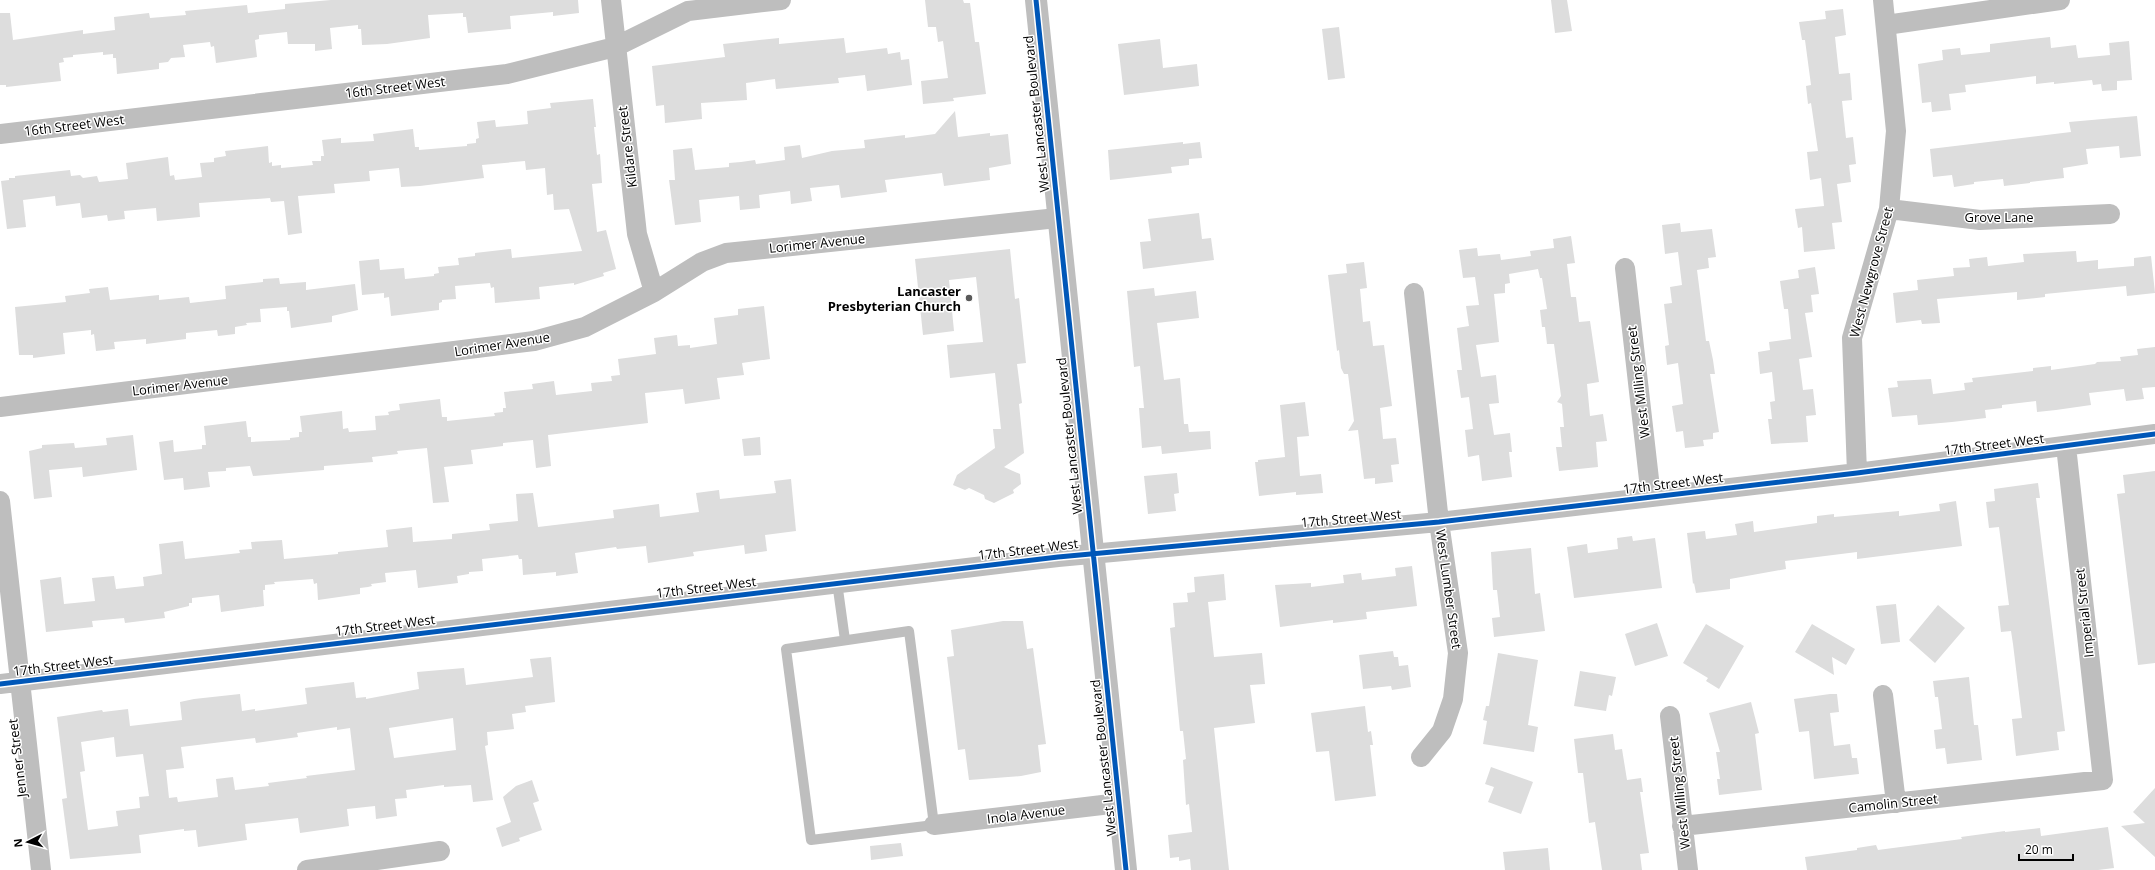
<svg xmlns="http://www.w3.org/2000/svg" width="2155" height="870" font-family="'Open Sans',sans-serif">
<style>
.building{fill:#ddd;fill-rule:evenodd}
.lines{fill:none;stroke-linecap:round;stroke-linejoin:round}
.service{stroke:#bebebe;stroke-width:10}
.minor{stroke:#bebebe;stroke-width:20}
.tertiary{stroke:#bebebe;stroke-width:22}
.cycleway-casing{stroke:#fff;stroke-width:8}
.cycleway{stroke:#0057b8;stroke-width:5}
.poi-dot{fill:#595959;stroke:#fff;stroke-width:1.5}
.labels{text-anchor:middle;dominant-baseline:central;stroke-width:3;stroke-linejoin:round;paint-order:stroke}
.street-label{font-size:13px;fill:#000;stroke:#fff}
.poi-label{font-size:13px;font-weight:bold;fill:#000;stroke:#fff;text-anchor:end}
</style>
<rect width="100%" height="100%" fill="#fff"/>
<!-- building -->
<path class="building" d="M331 0H578L579 13 553 16V12L510 16 511 29 468 33 466 17H463V13L428 15 430 38 387 44 362 45 361 29H358V25L330 28 332 49 315 51V44H288L287 32 259 35V39L255 40 257 57 216 63 214 46 211 47 210 42 183 45 185 57 171 58 168 62 159 63V69L117 74 116 58H113V54L103 55V52L73 55V57L63 58 64 62 59 63 61 81 6 87V85H0V13H10L13 40 83 30V34L115 30 114 17 149 13 150 18 186 15 185 11 247 5 248 13 285 9V4Z
M925 0H963L964 3H970L975 42H979L986 94 953 98 954 101 923 104 921 81 948 78 943 41 938 42 936 27H928Z
M1551 0H1567L1572 31 1555 33Z
M1843 9 1846 35 1835 37 1839 74 1850 73 1852 100 1842 101 1846 138 1853 137 1856 164 1849 165 1851 182 1837 184 1842 222 1832 223 1835 249 1804 252 1802 227 1798 228 1795 209 1824 206 1821 178 1810 180 1807 152 1818 151 1811 103 1808 104 1806 86 1811 85 1805 40H1802L1799 22 1826 19 1825 11Z
M1339 27 1345 78 1328 80 1322 29Z
M2050 37 2051 48 2076 45 2078 58 2110 55 2109 43 2129 41 2132 80 2117 81V90L2102 91 2101 84 2093 85 2092 80 2054 84V82L2036 84V76L1965 85 1966 92 1949 94 1951 110 1932 112 1931 102 1922 103 1918 64 1943 60 1942 50 1960 48 1961 55 1990 52V44Z
M779 38V44L844 38 846 53 887 48 888 54 900 52 901 60 909 59 912 85 867 91 865 75 838 78 839 83 776 89 775 79 746 83 747 100 701 103 702 119 665 123 664 105 656 106 652 66 725 57 723 44Z
M1160 39 1163 68 1197 64 1199 86 1124 95 1118 44Z
M593 99 596 127H594L597 155 600 154 602 183 592 184 597 232 606 230 616 269 603 273 604 276 574 285V283L539 287 540 299 495 303 494 287 491 288 490 283 455 286 456 299 442 300V302L439 303V310L391 316 389 297 384 298V293L362 295 359 261 379 259 380 270 404 268 405 279 434 276V274L439 273 438 267 459 265 458 258 475 256V253L511 249 512 258 582 251 569 209 554 210 553 194 547 195 545 168 526 170 525 161 482 165 484 178 420 186 401 187 399 168 369 171 370 181 334 184 335 193 298 196 302 233 288 235 284 201 271 202 270 198 199 203 200 217 157 221 156 208 124 211 125 219 108 221 107 215 82 218 80 203 56 206 55 196 23 200 26 227 7 229 1 181 9 180V178H15V176L70 170 71 176 80 175 83 178 97 176 99 182 128 179 126 163 168 157 170 176 174 175 175 180 202 177 200 163 214 162V158L226 156 225 151 268 146 269 163 272 162V166L281 165V168L313 165 312 161H321V156H324L322 140 341 138V143L374 141 373 134 413 129 415 147H419V150L467 146V144L476 143V139L479 138 477 122 495 120 496 127 528 124 527 111 551 108 550 103Z
M955 111 958 137 990 133V136L1008 134 1011 164 989 168 990 180 944 186 942 173 885 180 887 192 841 198 839 185 810 188 812 201 791 204 790 191 759 195 760 208 740 210 739 196 699 200 701 222 675 225 669 180H675L673 150 692 148 695 170 729 167V163L741 162 755 160 756 164 785 160 784 147 800 145 802 158 832 151 865 148 864 140 905 135V138L935 134Z
M2137 116 2141 156 2120 158 2119 146 2086 149 2088 164 2063 168 2064 178 2030 182V183L2004 186 2003 179 1974 182V184L1954 187 1952 175 1933 177 1930 149 2071 132 2069 122Z
M1183 142V144L1200 142 1202 158 1189 159V165L1171 167 1172 173 1110 180 1108 150Z
M1199 213 1202 239 1211 238 1214 260 1143 269 1140 242 1151 241 1148 219Z
M1680 223 1681 232 1712 229 1716 257 1708 258 1709 268 1697 270 1706 341H1709L1713 360 1715 374H1710L1719 432 1713 433V439L1703 440 1704 446 1685 448 1683 431 1676 432 1672 406 1683 404 1678 363 1667 365 1665 346 1669 345 1664 304 1672 303 1670 287 1682 285 1678 252 1665 254 1662 225Z
M1571 236 1575 263 1567 264 1571 297H1576L1579 322 1590 321 1599 382 1587 384 1590 416 1603 414 1607 441 1596 442 1598 467 1559 471 1556 447H1562L1560 427H1564L1562 404 1557 402 1561 396 1554 344H1547L1545 327H1542L1540 310 1547 309 1542 278H1540L1538 269 1509 274 1510 283 1505 284V293L1494 294 1499 342 1476 345 1481 377 1496 375 1499 403 1489 404 1494 435 1510 433 1512 452H1509L1512 477 1482 481 1479 455 1468 457 1465 430 1473 429 1469 397 1461 398 1457 370H1462L1457 328 1469 326 1466 306 1479 305 1475 277 1463 278 1459 250 1477 248 1478 256 1500 254 1501 260 1531 256 1530 251 1554 248 1553 239Z
M1010 249 1015 299 1019 298 1026 363 1017 364 1022 403 1019 404 1024 453 1004 467 1020 474 1021 484 1013 490 1014 493 994 503 985 499 984 495 969 488 965 490 953 485 957 475 995 448 993 429H1001L995 373 950 378 947 345 983 342 976 277 949 280 954 331 923 335 915 259Z
M2076 251 2077 262 2098 260V269L2134 266V258L2151 256 2155 293 2127 296 2126 286 2045 294V297L2017 300V292L1937 299 1940 323 1922 324 1921 320 1896 323 1893 293 1918 290 1917 280 1954 276 1953 268 1970 267 1969 259 1987 257 1988 266 2024 262 2023 254Z
M1364 262 1367 288 1360 289 1363 322 1370 321 1373 346 1384 345 1392 406 1380 408 1383 439 1396 438 1399 464 1391 465 1393 482 1375 484V478L1364 479 1358 430 1348 431 1354 421 1348 374H1344L1341 368 1339 350 1337 351 1328 275 1347 273 1346 264Z
M1815 267 1819 294 1811 295 1813 312 1805 313 1812 357 1799 359 1803 390 1813 389 1816 415 1806 416 1808 442 1771 444 1768 419H1772L1770 402 1775 401 1772 372 1760 374 1758 352 1770 350 1769 342 1791 339 1788 309H1784L1780 281 1799 278 1798 270Z
M279 278 280 284 306 282V290L355 284 358 310 332 316V322L291 328 289 311H287V307L260 309 261 322 246 323 247 325 235 327V334L218 336 217 330 186 333V339L146 344V339L114 342 115 349 96 351 94 334 91 335V330L63 333 65 354 33 358V355H19L15 307 66 302 65 296 90 293 89 289 108 287 110 300 159 295V300L189 297 190 303 226 299 225 286 263 282V279Z
M1154 288 1155 296 1196 291 1199 318 1157 323 1164 380 1180 378 1184 424H1188L1189 432 1210 431 1211 449 1162 454 1161 446 1142 448 1139 408H1144L1140 366 1134 367 1127 291Z
M764 306 770 359 742 363 744 375 717 378 720 399 685 404 683 389 645 393 648 423 548 435 551 466 536 468 533 440 503 443V446L471 450 473 464 444 467 449 502 433 503 427 448 397 451 398 454 372 457 373 462 324 466V470L253 476 250 466 226 468V471L208 472 210 487 184 490 183 478 164 480 159 442 173 440 174 452 202 449V445H206L204 426 246 421 248 437H251V442L290 440V438L299 437V432H302L300 416 342 411 343 429 348 428 349 432 376 430 375 416 389 415 388 412 392 411 400 410 399 404 440 399 442 417H447V421L495 416 494 413 503 412V408H506L504 392 533 389 532 384 554 381 556 395 592 391 591 383 612 381 611 376 620 375 618 359 656 354 654 338 677 335 678 346 690 345V348L717 344 714 318 738 315V309Z
M2155 347V387L2142 388 2144 399 2126 401 2124 389 2089 393 2091 405 2056 410 2037 412 2036 401 2002 405V408L1985 410 1986 418 1952 422 1918 425 1917 415 1892 417 1888 388 1898 387 1897 381 1931 379 1933 394 1965 390 1964 383 1973 382 1972 378 2033 371V368L2051 366V370L2095 364 2097 362 2121 361 2120 357 2138 355 2137 349Z
M1305 402 1309 436 1297 437 1300 476 1321 474 1323 493 1296 495V492L1259 496 1255 462H1258V460L1285 457 1280 405Z
M133 435 137 470 83 477 82 467 49 470 52 497 34 499 29 451 42 448V445L74 443 75 448 107 445 106 438Z
M760 437 761 455 744 456 742 439Z
M2155 471V663L2138 665 2117 494 2125 493 2123 475Z
M1177 473 1179 493 1174 494 1176 511 1148 514 1144 476Z
M791 479 796 531 765 535 767 551 745 554 744 545 693 552 694 556 648 563 646 546 617 549 616 547 575 553 578 573 556 576V572L523 575 522 559H519L518 555 482 559 483 571 469 572V574L457 576 458 583 418 588 416 570 385 573 386 582 371 584 372 586 368 587 360 588V594L318 600 317 583 314 584 313 579 274 582 275 584 265 585V590H263L264 606 221 612 219 595 192 598V603H189V606L164 612 165 618 125 623 124 618 92 621 93 627 46 632 40 580 61 577 64 604 95 601 92 578 114 576 116 589 144 586 143 577 162 574 159 544 183 541 185 559 240 553 239 550 252 549 251 542 282 540 284 559 338 554V552L388 547 386 530 412 527 413 542 452 539V534L490 530 489 524 518 521 516 494 533 493 538 527 614 518 613 510 659 504 660 517 699 512 696 493 719 490 720 499 776 493 774 481Z
M2038 483 2040 498H2036L2065 731 2057 732 2059 750 2016 756 2012 719 2022 718 2013 644 2011 631 2001 632 1998 606 2009 605 1999 527 1989 528 1986 502 1995 501 1994 489Z
M1956 501 1962 546 1857 559V552L1785 561 1786 569 1730 579V589L1696 593 1694 583 1693 584 1687 533 1705 531 1706 539 1737 535 1735 524 1753 521 1754 532 1817 523V516L1834 514V517L1899 511V516L1940 511 1939 504Z
M1632 536 1633 541 1655 538 1662 588 1574 598 1567 547 1587 544 1588 553 1618 549 1617 538Z
M1531 548 1535 594 1540 593 1545 631 1494 637 1492 618 1500 617 1497 590H1493L1491 552Z
M1412 566 1417 606 1366 612 1367 619 1333 623V620L1280 627 1275 585 1311 583V587L1344 583 1343 575 1361 573 1362 580 1396 576 1395 568Z
M1224 574 1226 600 1208 602 1214 657 1262 653 1265 684 1250 685 1255 723 1214 728 1229 870H1191L1190 859 1179 861V857L1170 858 1168 835 1192 832 1189 804 1186 805 1183 760 1186 759 1183 731H1180L1170 628 1175 627 1173 603 1188 602 1187 593 1195 592 1194 577Z
M1896 604 1900 642 1881 644 1876 606Z
M1938 605 1965 628 1935 663 1909 640Z
M1003 621H1023L1027 649 1033 648 1046 744 1038 745 1041 772 1021 776 969 780 965 749 958 750 956 733 947 657 954 656 951 630Z
M1657 623 1668 656 1635 666 1625 634Z
M1706 624 1744 646 1719 689 1706 681 1708 678 1683 663Z
M1812 624 1855 649 1846 665 1832 657 1834 675 1795 652Z
M1393 651 1394 657H1398L1399 666 1408 665 1411 687 1392 690 1391 686 1363 689 1359 655Z
M1498 653 1538 660 1528 725 1538 727 1534 752 1483 744 1487 721 1483 720 1486 706H1489Z
M551 657 555 702 525 706 526 712 512 714 514 729 487 732 488 745 485 746 493 800 473 802 471 785 444 787V785L406 790 407 798 395 799 397 816 376 819 375 806 347 809 349 826 300 833 298 818 245 824 247 840 198 847 196 830 184 831V829L139 835 141 853 70 859 62 799 67 798 57 717 102 710 103 712 128 709 130 726 182 720 180 702 194 699 240 694 242 711 255 709V711L307 704 305 688 354 682 356 698 366 697V699L419 689 417 672 464 668 466 685 533 677 530 659ZM453 718 456 750 394 758 389 728ZM337 727V730L350 728 355 770 306 776 307 778 268 783 269 786 235 790 233 777 216 779 218 797 178 802 177 797 169 798 166 770 184 768 181 747 255 738 256 743 298 737 297 733ZM114 737 116 757 143 754 149 796 139 797 140 808 116 811 118 826 88 830 80 772 85 771 81 742Z
M1580 671 1616 677 1612 696 1609 695 1606 711 1574 706Z
M1969 677 1974 725H1978L1982 760 1947 764 1945 748 1936 749 1934 730 1942 729 1938 697H1935L1933 681Z
M1830 694H1837L1839 712 1830 713 1834 746 1850 744 1852 758H1857L1859 774 1814 779 1809 731 1799 732 1794 699Z
M1751 702 1759 733 1755 734 1762 790 1719 795 1717 779H1720L1716 752H1720L1709 713Z
M1365 706 1368 732 1371 731 1373 745H1370L1376 796 1335 801 1329 751 1316 752 1311 713Z
M1613 734 1615 750 1622 749 1627 780 1641 778 1643 792H1640L1649 853 1640 854 1642 870H1602L1595 822 1589 823 1583 773H1578L1574 739Z
M1491 767 1533 782 1521 814 1488 802 1494 787 1485 784Z
M532 780 539 801 533 803 542 830 519 838 520 841 502 847 496 828 511 822 503 797 516 786Z
M2155 788V857L2121 826 2145 823 2133 812Z
M2108 827 2114 868 2098 870H1807L1805 857 1857 850V848L1876 845 1878 850 1893 848 1962 839 1961 837 2005 831V832L2040 828 2041 836Z
M901 843 903 856 871 860 870 846Z
M1548 848 1550 870H1505L1503 852Z"/>
<g class="lines">
<!-- service -->
<path class="service" d="M837 582 845 640
M909 631 934 825 811 840 786 649Z"/>
<!-- minor -->
<path class="minor" d="M611 0 637 234 654 292
M1886 25 2060 0
M0 134 507 74 615 47 688 11 781 0
M1889 209 1980 220 2110 214
M1625 268 1651 497
M1414 293 1439 522 1458 653 1453 699 1442 731 1421 757
M0 407 534 341 585 327 654 292 702 262 726 253 1057 218
M1857 473 1852 338 1889 209 1896 131 1883 0
M0 501 41 870
M0 684 1058 557 1439 522 1857 473 2155 434
M1883 695 1896 803
M1670 716 1688 870
M934 825 1119 803
M1682 826 2103 780 2066 446
M307 870 440 851"/>
<!-- tertiary -->
<path class="tertiary" d="M1036 0 1126 870"/>
<!-- cycleway casing -->
<g class="cycleway-casing">
<path id="cycleway" d="M1036 0 1126 870
M0 684 1058 557 1439 522 1857 473 2155 434"/>
</g>
<!-- cycleway -->
<use href="#cycleway" class="cycleway"/>
</g>
<!-- markers -->
<circle class="poi-dot" cx="969" cy="298" r="4"/>
<g class="labels">
<!-- street labels -->
<g class="street-label">
<text transform="translate(395 87) rotate(-7)">16th Street West</text>
<text transform="translate(1036 114) rotate(-96)">West Lancaster Boulevard</text>
<text transform="translate(74 125) rotate(-7)">16th Street West</text>
<text transform="translate(627 147) rotate(-97)">Kildare Street</text>
<text x="1999" y="217">Grove Lane</text>
<text transform="translate(817 243) rotate(-6)">Lorimer Avenue</text>
<text transform="translate(1871 272) rotate(-75)">West Newgrove Street</text>
<text transform="translate(502 344) rotate(-9)">Lorimer Avenue</text>
<text transform="translate(1638 382) rotate(-97)">West Milling Street</text>
<text transform="translate(180 385) rotate(-7)">Lorimer Avenue</text>
<text transform="translate(1069 436) rotate(-96)">West Lancaster Boulevard</text>
<text transform="translate(1994 444) rotate(-7)">17th Street West</text>
<text transform="translate(1673 483) rotate(-7)">17th Street West</text>
<text transform="translate(1351 518) rotate(-5)">17th Street West</text>
<text transform="translate(1028 549) rotate(-7)">17th Street West</text>
<text transform="translate(706 587) rotate(-7)">17th Street West</text>
<text transform="translate(1449 589) rotate(82)">West Lumber Street</text>
<text transform="translate(2084 613) rotate(-96)">Imperial Street</text>
<text transform="translate(385 625) rotate(-7)">17th Street West</text>
<text transform="translate(63 665) rotate(-7)">17th Street West</text>
<text transform="translate(17 758) rotate(-97)">Jenner Street</text>
<text transform="translate(1103 758) rotate(-96)">West Lancaster Boulevard</text>
<text transform="translate(1679 793) rotate(-96)">West Milling Street</text>
<text transform="translate(1893 803) rotate(-6)">Camolin Street</text>
<text transform="translate(1026 814) rotate(-7)">Inola Avenue</text>
</g>
<!-- poi labels -->
<g class="poi-label">
<text x="961" y="291">Lancaster<tspan x="961" dy="15">Presbyterian Church</tspan></text>
</g>
</g>
<!-- north arrow -->
<g transform="translate(28 842) rotate(264)" stroke="#ffffff" stroke-width="3" paint-order="stroke">
<path d="M0-3L7 15L0 10L-7 15Z" fill="#000000"/>
<text y="-6" font-size="11" font-weight="bold" text-anchor="middle" fill="#000000">N</text>
</g>
<!-- scale -->
<path d="M2019 854v6h54v-6" fill="none" stroke="#000000" stroke-width="2"/>
<text x="2025" y="854" font-size="12" fill="#000000" stroke="#ffffff" stroke-width="3" paint-order="stroke">20 m</text>
</svg>
